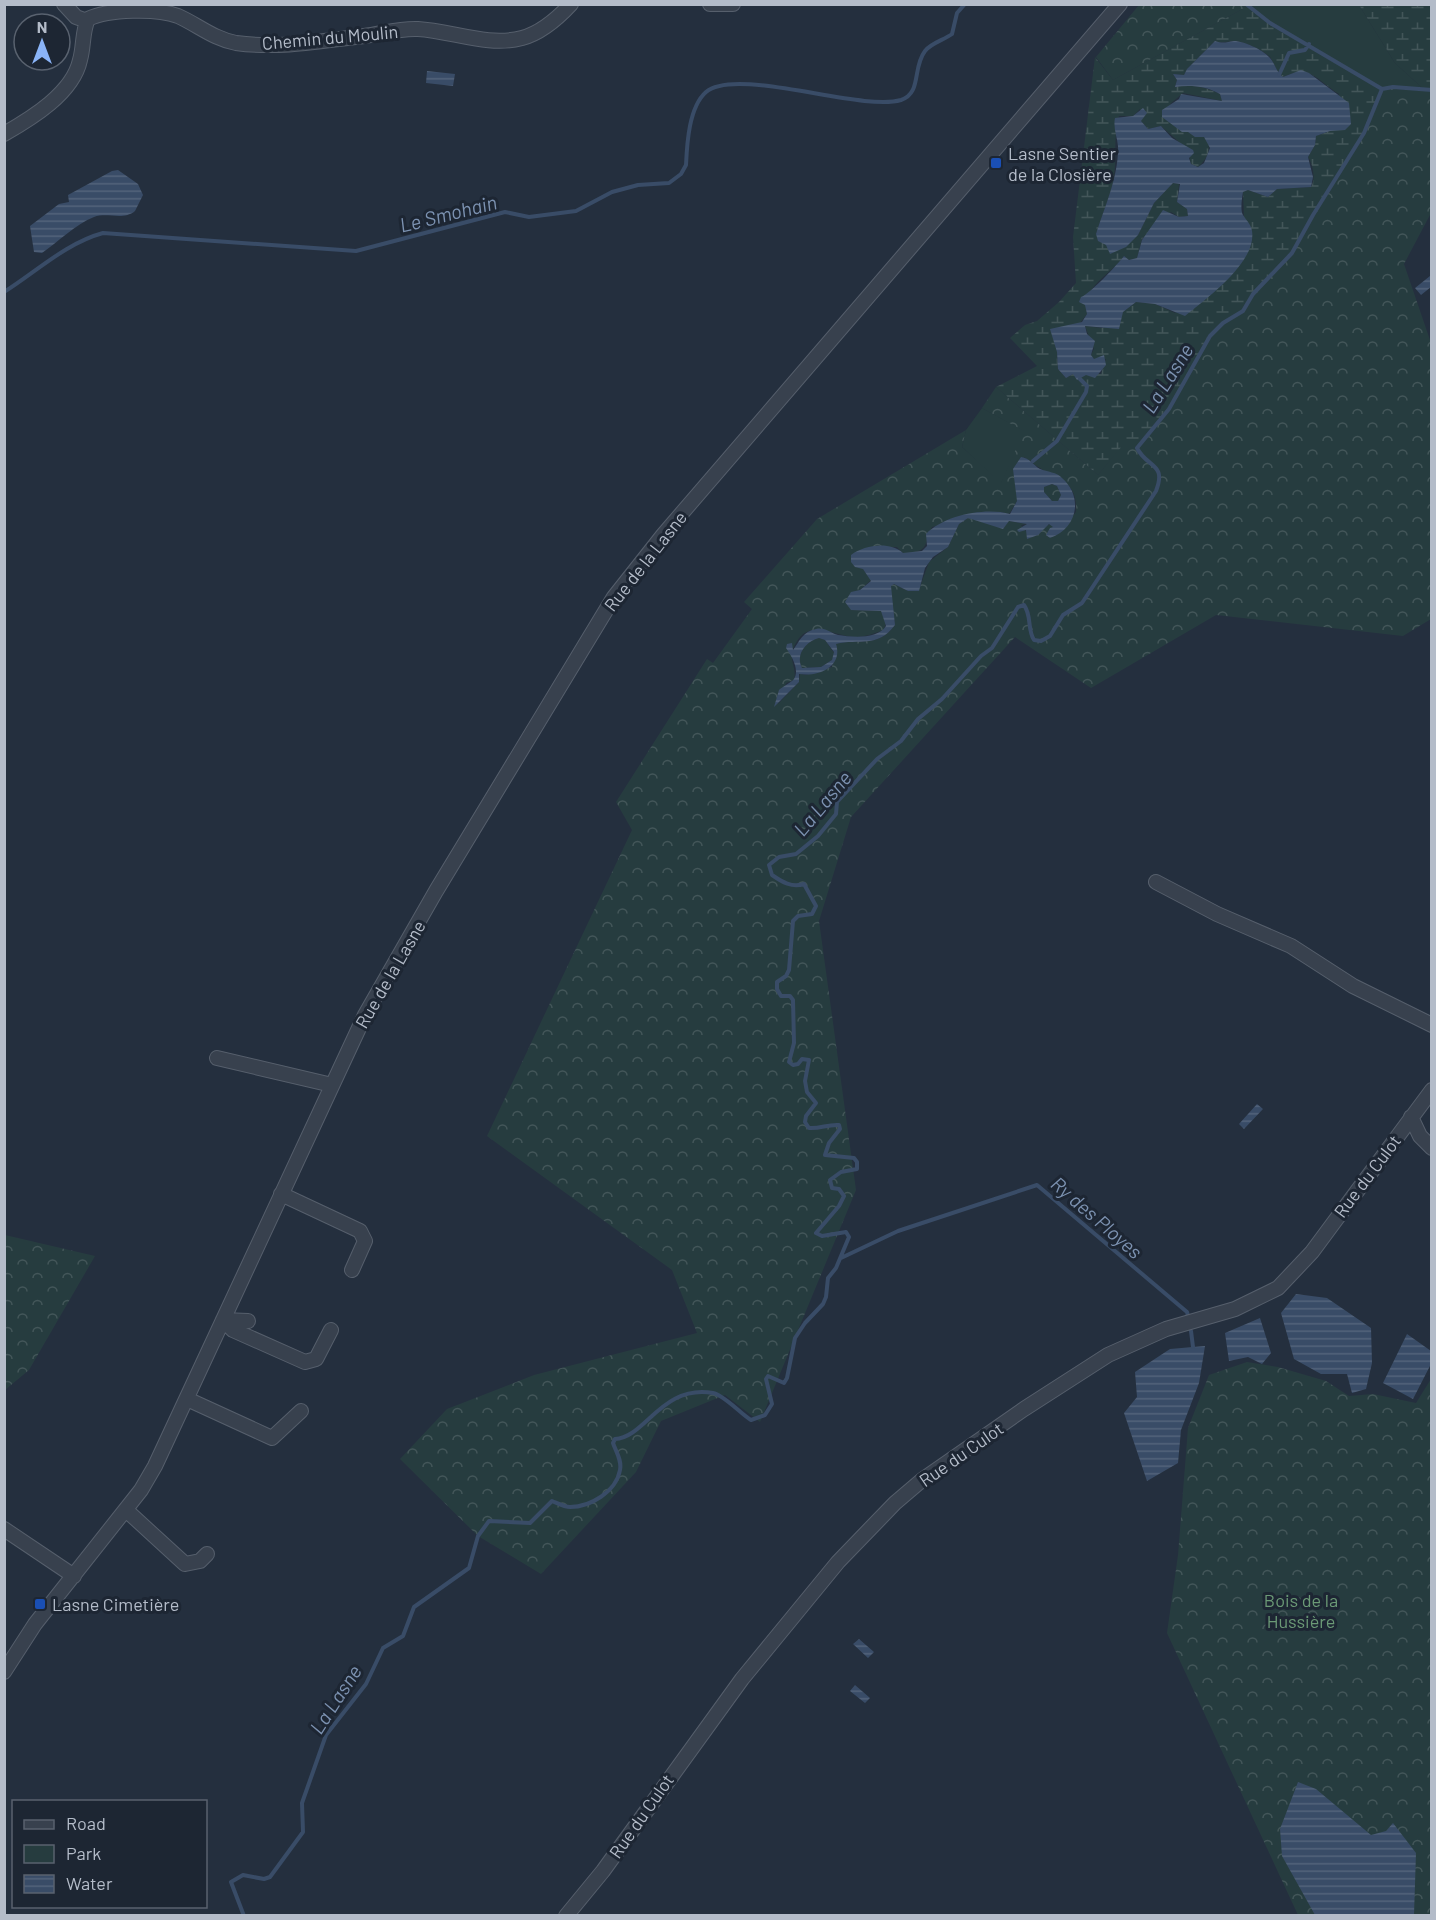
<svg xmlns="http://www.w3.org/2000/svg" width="1436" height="1920" font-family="Barlow,sans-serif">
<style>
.green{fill:#263c3f}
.forest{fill:url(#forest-crowns);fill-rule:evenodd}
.wetland{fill:url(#wetland-marsh);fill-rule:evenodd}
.water{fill:url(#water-rules);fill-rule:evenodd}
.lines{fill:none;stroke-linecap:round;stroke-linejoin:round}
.stream{stroke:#394c67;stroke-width:4}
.minor-casing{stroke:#565f6c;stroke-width:16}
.minor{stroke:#38414e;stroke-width:14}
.transit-dot{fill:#1a4fb4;stroke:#1d2633;stroke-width:2}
.labels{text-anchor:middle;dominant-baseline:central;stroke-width:6;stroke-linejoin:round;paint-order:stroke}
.street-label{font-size:18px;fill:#b4bcc9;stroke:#1d2633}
.poi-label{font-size:18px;fill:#b4bcc9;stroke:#1d2633;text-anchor:start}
.park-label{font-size:18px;fill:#6b9a76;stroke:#1d2633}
.water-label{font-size:20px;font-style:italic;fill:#7c92b1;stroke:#1d2633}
</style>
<defs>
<pattern id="forest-crowns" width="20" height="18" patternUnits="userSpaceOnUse" patternTransform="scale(1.5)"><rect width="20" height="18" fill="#263c3f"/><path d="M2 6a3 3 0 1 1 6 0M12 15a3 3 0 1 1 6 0" fill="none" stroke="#435659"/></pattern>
<pattern id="wetland-marsh" width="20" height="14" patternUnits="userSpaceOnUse" patternTransform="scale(1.5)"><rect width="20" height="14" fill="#263c3f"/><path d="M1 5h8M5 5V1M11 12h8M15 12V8" fill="none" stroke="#435659"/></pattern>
<pattern id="water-rules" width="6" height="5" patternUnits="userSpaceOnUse" patternTransform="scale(1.5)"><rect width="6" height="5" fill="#394c67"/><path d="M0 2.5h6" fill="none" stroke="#53647b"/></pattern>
</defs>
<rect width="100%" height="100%" fill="#242f3e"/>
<!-- green -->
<path class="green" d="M1246 5H1359L1395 63 1427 92 1394 87 1382 89 1270 23Z
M982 408 1025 431 1001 484 962 447 966 430Z"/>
<!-- forest -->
<path class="forest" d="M1246 4 1248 6 1113 80 1096 57 1139 5Z
M1393 87 1431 90V213L1404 264 1431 343V619L1403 636 1216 615 1091 688 1015 637 851 817 819 921 856 1190 760 1422 725 1395 661 1421 636 1472 541 1574 478 1536 400 1459 447 1409 534 1375 697 1333 672 1270 487 1136 632 830 616 802 707 659 713 663 752 609 744 602 817 519 966 430 962 447 1001 483 1024 431 982 408 996 387 1098 475 1128 438 1141 441 1169 409 1210 336 1223 323 1243 311 1253 294 1292 253 1313 215 1364 133 1382 89ZM1024 457C1031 461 1034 465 1040 468 1060 481 1078 482 1076 512L1061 531 1050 524 1027 538 1028 534 1021 525 1027 524 1009 521 1004 527 968 518 959 524 948 547 929 562 920 587 908 591 894 584 890 586 895 625C876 650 858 637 836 644L832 667 806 675 800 674 799 682 778 704 786 683 794 680C797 670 790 661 792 652 805 614 831 636 856 637 865 637 875 633 884 630L886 621 881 611 851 610V593L860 590 871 580 863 569 872 547H897L903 553C928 553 924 546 932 527 956 521 986 507 1009 514L1017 501Z
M1052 484 1057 486 1061 495 1058 501H1052L1044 492V487Z
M819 638 825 640 834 653 832 660 821 667 802 668C795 655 806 641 819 638Z
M5 1235 95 1256 29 1370 5 1390Z
M1247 1362 1278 1367 1326 1381 1349 1396 1373 1394 1416 1403 1431 1379V1915H1298L1167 1633 1178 1555 1188 1428 1209 1375Z"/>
<!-- wetland -->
<path class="wetland" d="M1359 5H1431V90L1427 92 1395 63Z
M1248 6 1270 23 1382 89 1364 133 1313 215 1292 253 1253 294 1243 311 1223 323 1210 336 1169 409 1149 436 1141 441 1128 439 1098 475 996 387 1037 366 1010 338 1025 325 1037 321 1059 302 1076 283 1073 237 1095 57 1113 80ZM1215 41C1223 44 1227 41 1234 41 1244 41 1263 50 1270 57 1275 64 1276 72 1283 77 1311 64 1315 79 1339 94L1330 131 1316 136 1315 145 1308 157C1313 164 1316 179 1311 187L1277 189 1268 197 1248 190 1243 192 1244 217 1175 313 1155 304 1136 302 1102 328 1085 326 1094 349 1091 355 1094 359H1106L1101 374H1073L1066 378 1058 369 1057 352 1087 314C1080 287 1111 275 1124 256L1129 260 1137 258 1142 239 1171 212 1179 217 1188 216 1187 209 1177 202 1179 184 1173 183 1154 203 1138 235 1117 249 1096 234C1102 215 1111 195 1114 176 1117 155 1113 136 1119 116H1133L1140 109 1141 121 1148 129 1161 126 1188 150 1191 164 1198 167C1207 160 1215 144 1202 136 1198 134 1192 134 1188 132 1181 126 1175 112 1170 104L1183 93 1222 101 1220 94C1206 87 1190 83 1175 87L1177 80 1173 74 1184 75 1187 69Z"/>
<!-- water -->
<path class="water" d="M1215 41C1223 44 1227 42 1234 41 1244 41 1263 50 1269 57 1275 63 1276 72 1283 77L1301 70 1309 73 1349 103 1351 124 1345 130 1330 131 1316 136 1315 145 1308 157 1313 177 1311 187 1277 189 1268 197 1248 190 1243 192C1242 198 1240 210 1243 215 1246 220 1251 224 1252 231 1257 262 1207 298 1185 316L1155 304 1136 302 1123 312 1119 329 1085 326 1087 334 1095 341 1091 355 1094 359 1104 355 1106 365 1095 378 1086 375 1077 380 1073 374 1066 378 1058 369 1057 352 1050 329 1082 322 1087 314 1085 305 1079 302 1081 297C1090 294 1118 264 1124 256L1129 260 1137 258 1142 240 1163 210 1179 217 1188 216 1187 209 1177 202 1180 184 1173 183 1154 203 1138 235 1126 247 1110 254 1106 245 1098 241 1096 234C1105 206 1119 175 1118 146 1117 136 1113 128 1115 118L1133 116 1143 108 1147 113 1141 121 1148 129 1161 126 1172 138 1193 150 1194 153 1189 158 1191 164 1198 167 1204 163 1210 148 1204 137H1195L1188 132H1182L1162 117V110L1179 99 1181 94 1222 101 1220 94C1205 86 1191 85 1175 87L1177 80 1173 74 1184 75 1187 69Z
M427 71 455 74 453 86 426 83Z
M118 170 138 184 143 195 135 211C123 221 108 212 94 217 76 224 58 242 42 253L34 252 30 226 59 204 69 202 68 195 112 171Z
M1430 276 1431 287 1421 295 1415 288Z
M1021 457C1030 458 1033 465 1040 469 1047 472 1057 472 1062 478 1084 497 1077 529 1050 538L1046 535 1050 528 1053 527 1049 524 1038 535 1027 539 1026 530 1019 532 1017 530 1027 524 1009 521 1003 529 968 518 959 524 948 547 933 557 925 568 919 591H908L894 584 891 586 895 625C877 649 859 638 836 644 843 666 820 677 799 674V682L774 707 779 690C782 687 792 682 794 679 800 669 791 655 786 648L787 644 792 643 793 650C799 642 803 631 816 629 825 627 830 633 838 635 851 637 877 640 886 626L881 611 851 610 845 602 851 592 860 590 871 581 863 569 855 567 851 562V555C865 545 889 541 903 553L922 551 927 546 926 534C944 515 986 507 1010 514L1017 501 1013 469ZM1052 484 1057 486 1061 495 1058 501H1052L1044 492V487ZM819 638 825 640 834 652 832 660 821 667 802 668C795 655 806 641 819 638Z
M1257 1104 1263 1109 1244 1129 1239 1124Z
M1296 1294 1327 1298 1371 1328 1372 1363 1366 1389 1352 1393 1347 1374H1321L1294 1359 1281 1313Z
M1260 1318 1271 1353 1262 1364 1248 1357 1229 1361 1225 1333Z
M1407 1334 1431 1351V1364L1413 1399 1383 1383Z
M1205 1346 1199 1383 1181 1430 1178 1463 1147 1481 1124 1413 1137 1397 1135 1372 1170 1349Z
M859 1639 874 1652 868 1658 853 1644Z
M855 1685 870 1698 865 1703 850 1691Z
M1298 1782 1316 1789 1371 1835 1386 1831 1393 1823 1416 1853 1414 1915H1315L1282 1856 1280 1829Z"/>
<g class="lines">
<!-- stream -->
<path class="stream" d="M1246 4 1270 23 1382 89
M1279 75 1289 53 1305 50 1309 44
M4 292C36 272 66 243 103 233L356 251 505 212 529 217 576 211 612 192 638 185 669 183 681 174 686 165C687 143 689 107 706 92 736 66 861 112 901 100 922 93 912 68 925 51 931 43 944 40 952 34L957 13 965 4
M1033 461 1057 441 1086 392 1087 386 1080 379
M841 1258 898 1231 1037 1185 1187 1312 1188 1316
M1191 1331 1193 1347
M244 1916 231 1882 243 1875 264 1879 270 1877 303 1832 302 1803 326 1735 366 1684 383 1648 403 1636 414 1607 469 1568 478 1536 489 1521 530 1523 552 1501C557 1503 564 1507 570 1507 590 1507 616 1492 620 1470 622 1460 616 1452 613 1443L615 1439C645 1438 662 1384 713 1393 724 1395 741 1414 751 1420L765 1415 772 1404 766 1379 768 1376 784 1383 787 1378 795 1338 805 1323 823 1304 826 1297 828 1278 836 1268 849 1237 846 1232 822 1236 816 1233 839 1206 844 1196 839 1189 832 1188 830 1180 841 1172 857 1169V1162L854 1158 825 1155 829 1143 840 1129 839 1125C828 1124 820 1129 809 1128L805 1122 806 1116 816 1103 807 1092 805 1081 809 1060 802 1059 798 1064 793 1065 789 1062 794 1043 793 1000 790 996H781L777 989V982L786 976 789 970 793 921 798 916 812 914 816 906 804 884C792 888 782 882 772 875L769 865 779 857 796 854 818 836 836 814 837 802 877 759 901 741 918 719 942 699 981 656 992 648 1018 607 1024 605C1032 616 1027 629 1034 640L1041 641 1050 636 1063 615 1082 603 1156 491C1167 463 1147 468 1137 448L1169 409 1210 336 1223 323 1243 311 1253 294 1292 253 1313 215 1364 133 1382 89 1393 87 1432 90"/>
<!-- minor casing -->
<g class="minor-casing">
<path id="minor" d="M64 4 76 17 87 21
M710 4H733
M4 134C32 118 73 93 80 60 84 46 82 32 88 19 108 9 157 8 178 16 198 25 214 39 236 43 278 49 322 41 364 36 381 34 400 28 418 29 452 31 488 47 522 38 541 33 558 18 571 4
M1156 882 1217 914 1291 946 1353 986 1432 1025
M217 1058 332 1085
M1411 1117 1420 1136 1432 1148
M281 1194 360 1231 365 1241 352 1270
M223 1320 233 1330 305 1362 316 1359 331 1330
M223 1320 248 1321
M187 1399 272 1438 301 1411
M126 1510 185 1564 200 1561 207 1554
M4 1529 74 1576
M4 1672 35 1624 141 1490 155 1466 365 1015 436 891 614 597 663 535 1120 4
M566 1916 603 1871 742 1679 838 1562 895 1503 922 1480 1024 1409 1108 1355 1166 1329 1235 1309 1278 1288 1312 1252 1432 1090"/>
</g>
<!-- minor -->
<use href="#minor" class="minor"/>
</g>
<!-- markers -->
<g class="transit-dot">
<rect x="990" y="157" width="12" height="12" rx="3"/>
<rect x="34" y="1598" width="12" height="12" rx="3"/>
</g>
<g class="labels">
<!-- street labels -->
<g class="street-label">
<text transform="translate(330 37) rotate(-5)">Chemin du Moulin</text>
<text transform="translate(645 561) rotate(-52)">Rue de la Lasne</text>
<text transform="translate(390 974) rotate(-60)">Rue de la Lasne</text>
<text transform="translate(1367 1176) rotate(-53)">Rue du Culot</text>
<text transform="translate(961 1454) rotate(-35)">Rue du Culot</text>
<text transform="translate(641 1816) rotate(-55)">Rue du Culot</text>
</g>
<!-- poi labels -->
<g class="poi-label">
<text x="1008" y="153">Lasne Sentier<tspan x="1008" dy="21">de la Closière</tspan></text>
<text x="52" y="1604">Lasne Cimetière</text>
</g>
<!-- park labels -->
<g class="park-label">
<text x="1301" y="1600">Bois de la<tspan x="1301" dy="21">Hussière</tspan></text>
</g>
<!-- water labels -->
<g class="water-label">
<text transform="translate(448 213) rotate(-14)">Le Smohain</text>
<text transform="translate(1167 378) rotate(-58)">La Lasne</text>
<text transform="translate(822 803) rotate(-50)">La Lasne</text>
<text transform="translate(1097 1217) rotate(41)">Ry des Ployes</text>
<text transform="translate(335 1699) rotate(-57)">La Lasne</text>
</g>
</g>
<!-- border -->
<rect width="1436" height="1920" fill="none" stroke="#b4bcc9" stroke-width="12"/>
<!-- legend -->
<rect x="12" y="1800" width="195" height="108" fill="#1d2633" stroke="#59626f" stroke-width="1.5"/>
<rect x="24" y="1820" width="30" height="9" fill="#38414e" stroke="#59626f" stroke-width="1.5"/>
<text x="66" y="1830" font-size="18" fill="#b4bcc9">Road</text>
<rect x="24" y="1845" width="30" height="18" fill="#263c3f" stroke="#59626f" stroke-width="1.5"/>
<text x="66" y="1860" font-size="18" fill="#b4bcc9">Park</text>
<rect x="24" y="1875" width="30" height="18" fill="url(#water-rules)" stroke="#59626f" stroke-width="1.5"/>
<text x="66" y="1890" font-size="18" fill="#b4bcc9">Water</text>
<!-- north arrow -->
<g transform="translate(42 42)"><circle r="28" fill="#1d2633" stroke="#59626f" stroke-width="1.5"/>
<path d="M0-4.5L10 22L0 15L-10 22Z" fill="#8ab4f8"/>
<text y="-9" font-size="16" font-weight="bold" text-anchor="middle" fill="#b4bcc9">N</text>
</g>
</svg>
